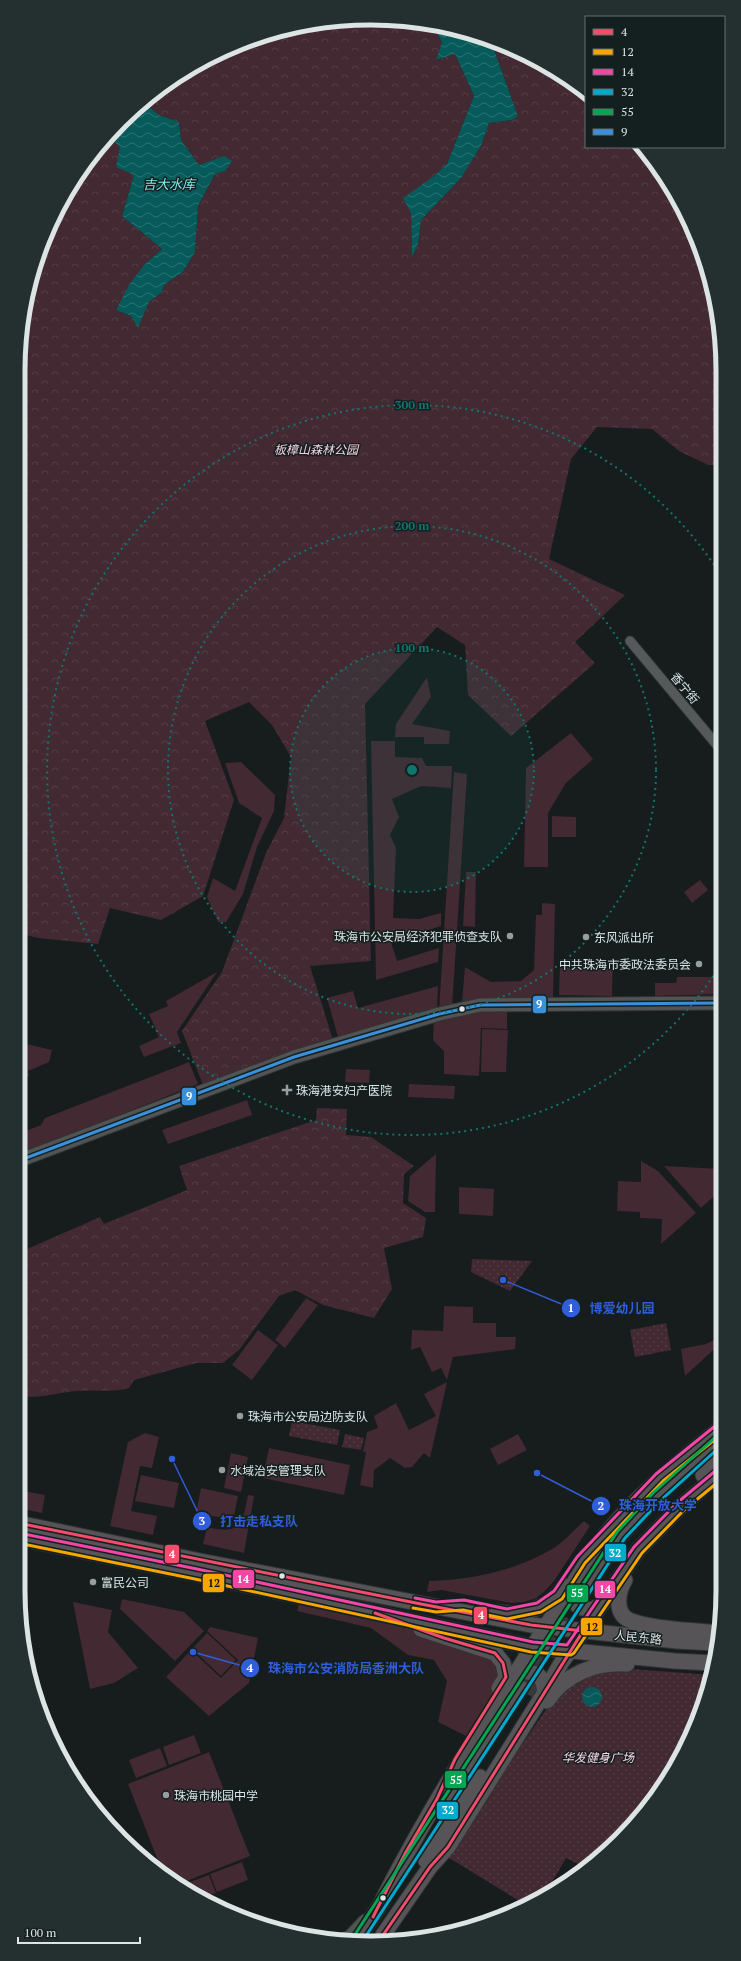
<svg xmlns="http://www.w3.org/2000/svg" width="741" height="1961" font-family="'PT Serif','Noto Sans SC',serif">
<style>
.grass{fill:#422932}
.forest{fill:url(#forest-crowns)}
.park{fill:url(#park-dots)}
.water{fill:url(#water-waves)}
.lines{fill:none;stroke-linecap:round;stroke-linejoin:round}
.primary-tunnel{stroke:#353a3a;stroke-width:15;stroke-dasharray:15 8;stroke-linecap:butt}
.street-casing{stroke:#323636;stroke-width:11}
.secondary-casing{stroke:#323636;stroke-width:15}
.primary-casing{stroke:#323636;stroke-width:17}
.street{stroke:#555959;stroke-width:9}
.secondary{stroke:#525353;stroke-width:13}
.primary{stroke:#575457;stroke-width:15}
.bus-1-casing{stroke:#141f1f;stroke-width:6}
.bus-2-casing{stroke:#141f1f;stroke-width:6}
.bus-3-casing{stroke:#141f1f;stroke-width:6}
.bus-4-casing{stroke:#141f1f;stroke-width:6}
.bus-5-casing{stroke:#141f1f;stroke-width:6}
.bus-6-casing{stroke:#141f1f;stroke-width:6}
.bus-1{stroke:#f44d6c;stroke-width:3}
.bus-2{stroke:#f7a600;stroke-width:3}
.bus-3{stroke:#f346a5;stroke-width:3}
.bus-4{stroke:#00a9ce;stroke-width:3}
.bus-5{stroke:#00a651;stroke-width:3}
.bus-6{stroke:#3a90db;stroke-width:3}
.ring{fill:none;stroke:#0f766e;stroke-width:2;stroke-dasharray:2 4}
.poi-dot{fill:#989e9e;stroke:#141f1f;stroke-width:1.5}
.bus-dot{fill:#dde4e4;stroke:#141f1f;stroke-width:1.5}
.labels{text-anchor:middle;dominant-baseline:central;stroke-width:3;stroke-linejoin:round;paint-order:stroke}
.park-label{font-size:12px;font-style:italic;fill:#f7d3de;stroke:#141f1f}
.street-label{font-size:12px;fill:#dde4e4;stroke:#141f1f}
.poi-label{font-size:12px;fill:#dde4e4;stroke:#141f1f;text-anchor:start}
.water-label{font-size:13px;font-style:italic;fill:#7beded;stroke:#141f1f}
.rim{fill:none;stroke:#dde4e4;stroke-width:5}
.centre{fill:#0f766e;stroke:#141f1f;stroke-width:2}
.ring-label{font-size:12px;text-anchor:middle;font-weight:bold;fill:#0f766e;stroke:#141f1f;stroke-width:3;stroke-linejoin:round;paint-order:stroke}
.leader{fill:none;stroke:#305dd9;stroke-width:1.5}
.callout-dot{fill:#305dd9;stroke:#141f1f;stroke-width:1.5}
.mark-label{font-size:12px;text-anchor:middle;font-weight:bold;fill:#fff}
.callout-label{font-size:13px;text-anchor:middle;font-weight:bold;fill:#305dd9;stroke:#141f1f;stroke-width:3;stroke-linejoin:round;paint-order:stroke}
.line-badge{stroke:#141f1f;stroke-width:1.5}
.badge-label{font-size:11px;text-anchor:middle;font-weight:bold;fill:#fff}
.pale-badge-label{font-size:11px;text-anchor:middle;font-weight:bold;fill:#111}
</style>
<defs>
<pattern id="forest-crowns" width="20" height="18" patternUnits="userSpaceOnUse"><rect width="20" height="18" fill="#422932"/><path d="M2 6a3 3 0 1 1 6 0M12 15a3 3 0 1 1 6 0" fill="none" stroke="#543e46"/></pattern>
<pattern id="park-dots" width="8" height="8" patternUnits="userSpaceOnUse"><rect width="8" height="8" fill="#422932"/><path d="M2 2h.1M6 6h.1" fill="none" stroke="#543e46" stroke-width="1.8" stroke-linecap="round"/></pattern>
<pattern id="water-waves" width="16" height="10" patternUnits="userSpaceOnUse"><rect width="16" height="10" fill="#075a5a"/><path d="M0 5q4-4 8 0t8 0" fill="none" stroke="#2b7272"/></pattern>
</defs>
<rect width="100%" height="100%" fill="#171c1c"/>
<!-- grass -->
<path class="grass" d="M427 677 431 697 412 724 450 731 449 744H424V737H395L396 724Z
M571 733 593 759 566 783 548 813V867H524L526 768Z
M371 741H395V757L422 758 426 766H452L451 788 421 786 392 799 399 817 390 835 396 848 393 918 419 919 441 913V926L391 942 397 961 439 948 438 962 376 980Z
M241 762 275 795 274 811 257 847 243 894 226 922H218L207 897 213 878 235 891 262 818 239 803 225 763Z
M454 772 467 774 452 1008 439 1011Z
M552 816 576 817V837H552Z
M466 872H476L475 927 463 926Z
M700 880 708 890 692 903 684 892Z
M542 903 555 904 553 997 478 999 462 1002 465 967 491 982 521 981 534 970 536 915H542Z
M560 959 613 960 612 996 559 995Z
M217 972 177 1032 181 1043 144 1057 139 1046 159 1037 149 1014 168 1006 166 1001Z
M677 977H722V994L655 996V983H676Z
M438 986 437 1009 338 1037 327 998 353 991 358 1008Z
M507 1007V1029L481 1028 479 1076 444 1074V1051L433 1040 434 1017Z
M482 1029 508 1030 506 1072H481Z
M18 1042 52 1050 49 1062 28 1071 29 1076 18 1080Z
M189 1062 198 1084 18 1155V1134L41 1125 45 1118Z
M346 1069 370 1070 369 1083 345 1082Z
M409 1084 455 1086 454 1099 408 1097Z
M247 1100 252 1115 168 1144 162 1130Z
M436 1154 435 1212H425L408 1201 410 1176Z
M641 1161 658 1171 696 1213 661 1244 662 1219 640 1218V1212L617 1211 618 1181 641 1182Z
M664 1166 722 1169V1189L701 1208Z
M459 1187 494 1189 493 1216 459 1214Z
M306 1298 318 1305 285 1348 275 1340Z
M444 1306 473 1307V1323H496V1337H516L515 1349 453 1357 447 1380 441 1368 432 1372 420 1347 411 1350 412 1330 443 1331Z
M258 1330 278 1345 252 1380 232 1365Z
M722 1336V1342L685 1376 681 1349 706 1344Z
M447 1382 430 1458 424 1453 412 1467 405 1468 390 1458 374 1470 373 1488 360 1485 366 1452H363L367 1432 378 1428 374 1416 396 1403 409 1430 436 1416 424 1394Z
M145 1433 159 1437 152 1468 140 1466 131 1511 157 1516 153 1535 110 1526 128 1442Z
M518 1434 527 1450 498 1465 490 1449Z
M269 1448 350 1465 344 1495 263 1478Z
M231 1453 248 1457 241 1492 224 1488Z
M141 1475 179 1483 174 1508 135 1501Z
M201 1488 238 1496 233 1520 196 1513Z
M18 1490 45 1495 42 1513 18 1508Z
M248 1495 254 1496 244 1553 203 1544 207 1527C241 1535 242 1525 248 1495Z
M584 1521 590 1526 554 1581 544 1592 536 1598 525 1602 511 1603 441 1590 427 1592 429 1581C471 1580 515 1571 552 1549 563 1543 574 1530 584 1521Z
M122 1599 184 1612 204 1631 175 1661 120 1609Z
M300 1599 383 1618 442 1640 493 1654 504 1677 466 1736 438 1722 447 1681 434 1660 408 1655 371 1628 297 1611Z
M73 1602 112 1610 108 1632 138 1668 114 1683 90 1689Z
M210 1627 258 1638 249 1683 209 1716 166 1677 191 1650 221 1678 238 1660 207 1631Z
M207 1633 236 1660 221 1676 192 1649Z
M194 1735 201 1753 169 1765 163 1747Z
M160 1748 167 1766 136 1778 129 1760Z
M209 1752 250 1856 179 1884 161 1868 128 1784Z
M242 1862 248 1880 217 1892 210 1874Z
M209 1875 216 1893 200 1898 182 1885Z"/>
<!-- forest -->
<path class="forest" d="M394 19 432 25 442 42 437 60 455 54 474 96 447 164 433 177 411 213 412 256 418 244 421 220 461 178 481 146 489 123 512 120 518 116 492 44 566 77 586 95V147H641L696 235 720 324V465H708L679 451 652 429 597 427 571 459 549 559 625 595 575 642 595 663 511 736 468 695 465 645 437 627 365 704 371 961 310 966 333 1040 203 1085 182 1031 222 972 266 853 284 818 291 757 272 725 249 702 205 721 234 800 203 896 161 920 110 908 98 944 38 938 18 933V370L30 279 54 214 91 156 104 142 112 140 121 147 134 175 122 216 162 249 144 265 116 310 131 316 138 327 149 302 162 292 164 285 183 272 195 252 198 206 215 174 225 171 224 156 199 165 181 140 179 122 159 115 143 102 194 65 257 37 325 21Z
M317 1108 347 1109 346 1135 371 1137 414 1166 404 1174 403 1203 426 1218 423 1237 384 1248 392 1289 374 1318 323 1305 295 1290 279 1296 239 1350 223 1363H196L134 1380 129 1388C112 1393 94 1389 76 1391 57 1393 38 1399 18 1396V1253L100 1217 104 1224 187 1190 179 1166 316 1120Z"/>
<!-- park -->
<path class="park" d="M472 1259 532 1261 510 1291 471 1272Z
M666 1323 671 1350 635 1357 630 1330Z
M292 1421 340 1430 337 1445 289 1436Z
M345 1434 364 1438 361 1450 342 1447Z
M618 1668 712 1675 711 1682 687 1747 650 1805 584 1867 566 1858 544 1896 526 1905 446 1856 556 1695 579 1676Z
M85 1780 99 1814 77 1784Z"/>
<!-- water -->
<path class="water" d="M432 25 462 30 492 44 518 116 512 120 489 123 481 146 461 178 421 220 418 244 412 257 411 213 403 198 433 177 447 164 474 96 455 54 436 60 442 42Z
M143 102 159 115 179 122 181 140 199 165 224 156 232 161 225 171 215 174 198 206 195 252 183 272 164 285 162 292 149 302 138 328 131 316 116 310 129 285 144 265 162 249 122 216 134 175 116 167 120 147 112 140 104 142Z
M582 1697a10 10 0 1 1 20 0a10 10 0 1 1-20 0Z"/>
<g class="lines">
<!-- primary-tunnel -->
<path class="primary-tunnel" d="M571 1637 595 1598
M521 1688 582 1593
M532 1697 548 1672"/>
<!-- street casing -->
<g class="street-casing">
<path id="street" d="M630 641 721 750"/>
</g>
<!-- secondary casing -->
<g class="secondary-casing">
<path id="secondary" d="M18 1161 294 1057 439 1014 480 1005 722 1003
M344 1939 350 1937 365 1921"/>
</g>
<!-- primary casing -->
<g class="primary-casing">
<path id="primary" d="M703 1475 723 1457
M18 1523 200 1561 531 1625 677 1641 716 1643
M18 1538 196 1574 532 1647 675 1661 713 1663
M625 1580C618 1591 614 1613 629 1620 649 1629 694 1630 717 1633
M572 1586V1599L579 1607 592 1610 602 1604
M584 1591 621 1535 656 1497 708 1450
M498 1612C523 1617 551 1607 564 1586
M421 1629 495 1653 503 1663 506 1677 499 1688
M512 1679 522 1671 537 1674 543 1681 545 1692
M547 1701C565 1674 595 1662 627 1664
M447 1801 521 1688
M426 1861 480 1777
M379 1907C443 1779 525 1661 601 1540 636 1495 679 1462 723 1426
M383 1935 430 1867 448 1847 545 1692 560 1665 638 1550 681 1506 723 1471
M358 1939 384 1899"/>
</g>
<!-- street -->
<use href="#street" class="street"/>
<!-- secondary -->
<use href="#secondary" class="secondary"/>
<!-- primary -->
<use href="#primary" class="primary"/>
<!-- bus-1 casing -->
<g class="bus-1-casing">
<path id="bus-1" d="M18 1523 421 1604 531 1625 583 1631 448 1847 430 1867 381 1938
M373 1917 406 1852 437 1799 455 1759 506 1677 503 1663 495 1653 444 1638 375 1613"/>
</g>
<!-- bus-2 casing -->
<g class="bus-2-casing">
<path id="bus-2" d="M18 1543 195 1579 531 1652 571 1655 574 1653 642 1553 684 1510 723 1478
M413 1608 436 1612 463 1610 507 1619 541 1612 562 1599 585 1563 663 1481 723 1433"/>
</g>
<!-- bus-3 casing -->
<g class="bus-3-casing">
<path id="bus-3" d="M19 1533 197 1569 533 1642 567 1645 634 1547 677 1503 720 1467
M415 1598 436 1602 464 1600 507 1609 537 1603 554 1591 577 1557 656 1474 720 1422"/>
</g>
<!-- bus-4 casing -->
<g class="bus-4-casing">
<path id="bus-4" d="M364 1939 625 1538 660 1501 723 1444"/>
</g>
<!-- bus-5 casing -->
<g class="bus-5-casing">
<path id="bus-5" d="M354 1936 617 1532 653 1493 720 1433"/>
</g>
<!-- bus-6 casing -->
<g class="bus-6-casing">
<path id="bus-6" d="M18 1161 294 1057 439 1014 480 1005 722 1003"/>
</g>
<!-- bus-1 -->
<use href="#bus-1" class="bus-1"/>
<!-- bus-2 -->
<use href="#bus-2" class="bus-2"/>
<!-- bus-3 -->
<use href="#bus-3" class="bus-3"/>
<!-- bus-4 -->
<use href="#bus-4" class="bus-4"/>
<!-- bus-5 -->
<use href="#bus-5" class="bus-5"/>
<!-- bus-6 -->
<use href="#bus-6" class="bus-6"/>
</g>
<!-- distance rings -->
<circle cx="412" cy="770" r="122" fill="#0f766e" fill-opacity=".12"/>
<g class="ring">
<circle cx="412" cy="770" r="122"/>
<circle cx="412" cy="770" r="244"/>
<path d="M720 966A365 365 0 1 1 720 574"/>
</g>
<!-- markers -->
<g class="poi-dot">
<circle cx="510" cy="936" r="4"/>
<circle cx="586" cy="937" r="4"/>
<circle cx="699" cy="964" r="4"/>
<path d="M285 1084h4v4h4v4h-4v4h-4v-4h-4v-4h4z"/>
<circle cx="240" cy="1416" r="4"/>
<circle cx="222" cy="1470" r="4"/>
<circle cx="93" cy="1582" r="4"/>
<circle cx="166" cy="1795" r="4"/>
</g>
<g class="bus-dot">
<circle cx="462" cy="1009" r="3.5"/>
<circle cx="282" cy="1576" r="3.5"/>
<circle cx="383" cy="1898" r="3.5"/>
</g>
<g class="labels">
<!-- park labels -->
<g class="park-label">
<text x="316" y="449">板樟山森林公园</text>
<text x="598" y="1757">华发健身广场</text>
</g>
<!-- street labels -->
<g class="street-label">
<text transform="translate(685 688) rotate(50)">香宁街</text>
<text transform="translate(638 1637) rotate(6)">人民东路</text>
</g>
<!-- poi labels -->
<g class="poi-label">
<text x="502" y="936" text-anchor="end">珠海市公安局经济犯罪侦查支队</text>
<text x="594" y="937">东风派出所</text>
<text x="691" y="964" text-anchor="end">中共珠海市委政法委员会</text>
<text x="296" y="1090">珠海港安妇产医院</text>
<text x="248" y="1416">珠海市公安局边防支队</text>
<text x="230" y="1470">水域治安管理支队</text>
<text x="101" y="1582">富民公司</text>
<text x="174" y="1795">珠海市桃园中学</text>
</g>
<!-- water labels -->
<g class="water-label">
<text x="169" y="184">吉大水库</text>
</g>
</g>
<!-- crop -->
<path d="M0 0H741V1961H0ZM370 25H371A345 345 0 0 1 716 370V1591A345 345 0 0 1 371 1936H370A345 345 0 0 1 25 1591V370A345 345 0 0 1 370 25Z" fill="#242f2f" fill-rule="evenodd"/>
<path class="rim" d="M370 25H371A345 345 0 0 1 716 370V1591A345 345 0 0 1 371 1936H370A345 345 0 0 1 25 1591V370A345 345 0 0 1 370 25Z"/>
<circle cx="412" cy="770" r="6" class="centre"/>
<g class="ring-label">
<text x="412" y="409">300 m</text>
<text x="412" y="530">200 m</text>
<text x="412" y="652">100 m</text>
</g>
<!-- callouts -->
<path class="leader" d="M503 1280L571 1308M537 1473L601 1506M172 1459L202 1521M193 1652L250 1668"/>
<g class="callout-dot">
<circle cx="503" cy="1280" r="4"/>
<circle cx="537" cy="1473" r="4"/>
<circle cx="172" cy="1459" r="4"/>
<circle cx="193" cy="1652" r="4"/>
<circle cx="571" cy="1308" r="10"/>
<circle cx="601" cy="1506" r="10"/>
<circle cx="202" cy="1521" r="10"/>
<circle cx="250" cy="1668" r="10"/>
</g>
<g class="mark-label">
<text x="571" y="1312">1</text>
<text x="601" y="1510">2</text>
<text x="202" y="1525">3</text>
<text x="250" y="1672">4</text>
</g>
<g class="callout-label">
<text x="622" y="1313">博爱幼儿园</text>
<text x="658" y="1510">珠海开放大学</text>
<text x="259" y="1526">打击走私支队</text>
<text x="346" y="1673">珠海市公安消防局香洲大队</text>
</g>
<g class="line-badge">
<rect x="532" y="995" width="15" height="19" rx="4" fill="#3a90db"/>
<rect x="181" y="1087" width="16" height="19" rx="4" fill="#3a90db"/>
<rect x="604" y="1543" width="23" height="19" rx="4" fill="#00a9ce"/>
<rect x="164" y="1544" width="16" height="20" rx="4" fill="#f44d6c"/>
<rect x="232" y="1569" width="23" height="20" rx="4" fill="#f346a5"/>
<rect x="202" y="1573" width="23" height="20" rx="4" fill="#f7a600"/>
<rect x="594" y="1580" width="22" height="19" rx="4" fill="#f346a5"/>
<rect x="566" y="1584" width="23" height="19" rx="4" fill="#00a651"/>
<rect x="473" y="1606" width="15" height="19" rx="4" fill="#f44d6c"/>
<rect x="580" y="1617" width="23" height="19" rx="4" fill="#f7a600"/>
<rect x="444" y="1770" width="23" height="19" rx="4" fill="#00a651"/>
<rect x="436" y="1801" width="23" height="19" rx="4" fill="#00a9ce"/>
</g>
<g class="badge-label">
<text x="539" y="1008">9</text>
<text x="189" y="1100">9</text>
<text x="615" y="1557">32</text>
<text x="172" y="1558">4</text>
<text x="243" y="1583">14</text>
<text x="605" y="1593">14</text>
<text x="577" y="1597">55</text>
<text x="481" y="1619">4</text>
<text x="456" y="1784">55</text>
<text x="448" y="1814">32</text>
</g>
<g class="pale-badge-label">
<text x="214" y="1587">12</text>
<text x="592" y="1631">12</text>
</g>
<!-- legend -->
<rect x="585" y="16" width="140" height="132" fill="#141f1f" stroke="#646e6e"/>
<rect x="593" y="29" width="20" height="6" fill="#f44d6c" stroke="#646e6e"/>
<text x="621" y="36" font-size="12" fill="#dde4e4">4</text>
<rect x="593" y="49" width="20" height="6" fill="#f7a600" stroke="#646e6e"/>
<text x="621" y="56" font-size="12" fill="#dde4e4">12</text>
<rect x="593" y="69" width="20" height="6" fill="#f346a5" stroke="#646e6e"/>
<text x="621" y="76" font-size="12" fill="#dde4e4">14</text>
<rect x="593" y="89" width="20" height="6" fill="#00a9ce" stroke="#646e6e"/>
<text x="621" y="96" font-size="12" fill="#dde4e4">32</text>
<rect x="593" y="109" width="20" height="6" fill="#00a651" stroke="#646e6e"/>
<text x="621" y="116" font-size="12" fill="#dde4e4">55</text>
<rect x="593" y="129" width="20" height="6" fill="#3a90db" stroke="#646e6e"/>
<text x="621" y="136" font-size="12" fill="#dde4e4">9</text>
<!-- scale -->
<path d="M18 1937v6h122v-6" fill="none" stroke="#dde4e4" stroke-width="2"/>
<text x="24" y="1937" font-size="12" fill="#dde4e4" stroke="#141f1f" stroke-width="3" paint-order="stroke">100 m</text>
</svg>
